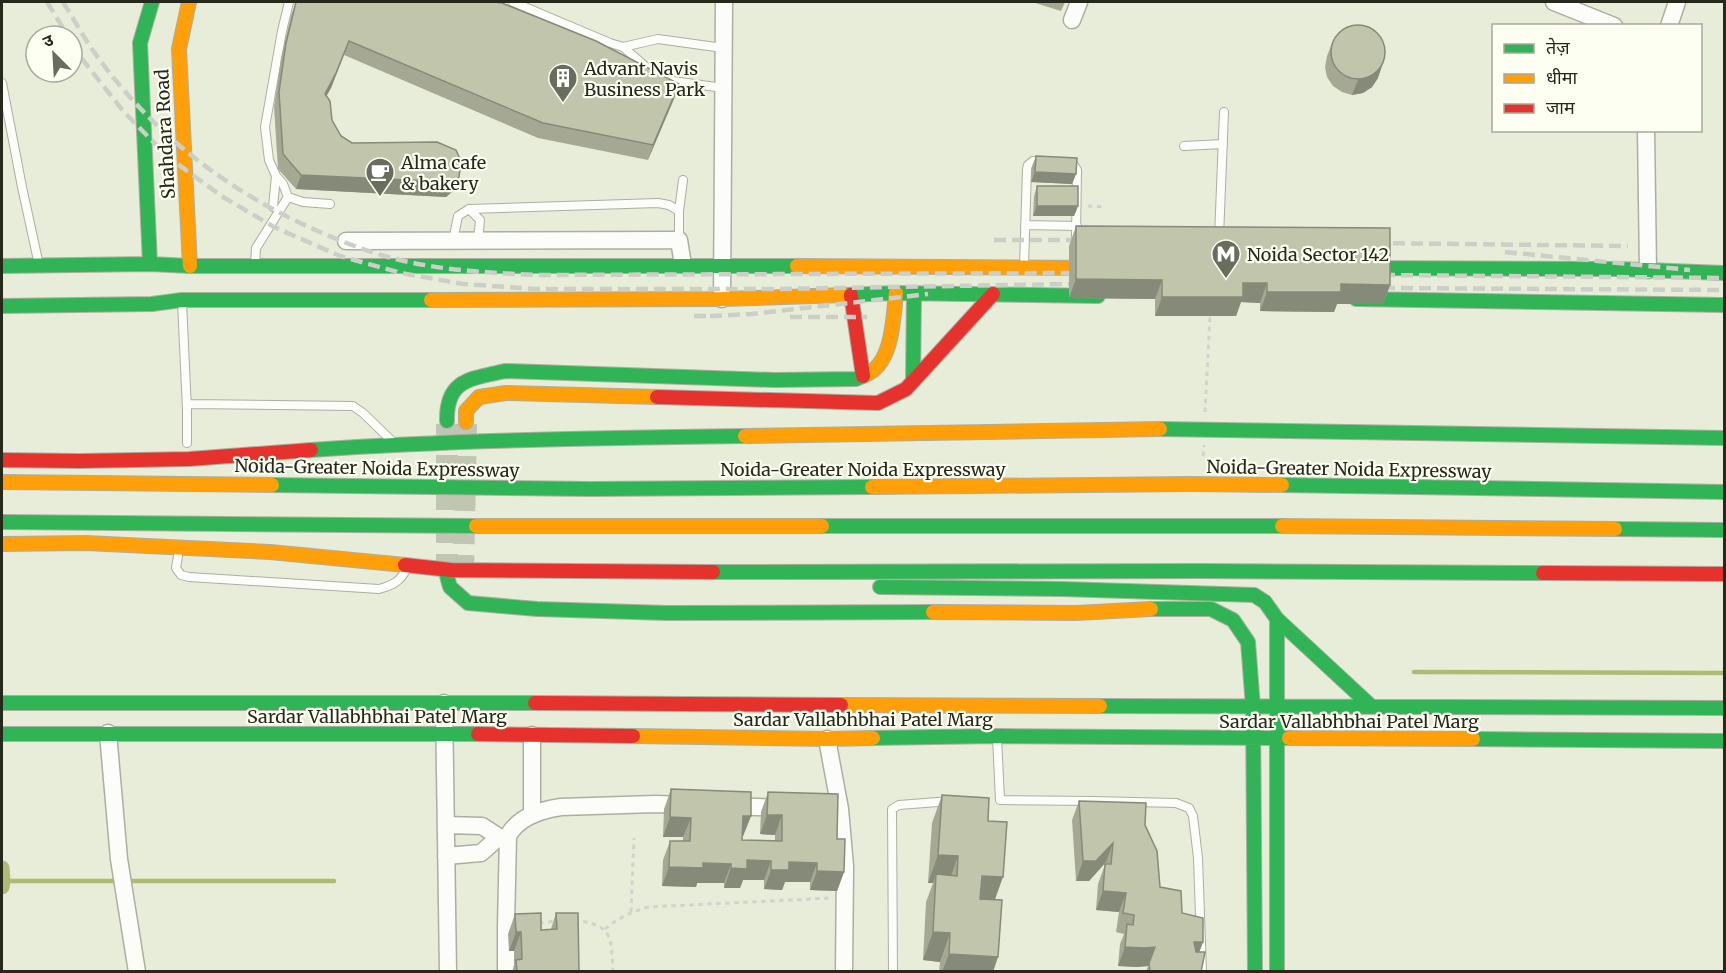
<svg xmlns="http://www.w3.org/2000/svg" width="1726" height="973" font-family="Merriweather,'Noto Sans Devanagari',serif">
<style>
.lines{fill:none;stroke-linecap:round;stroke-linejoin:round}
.stream{stroke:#aeba76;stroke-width:4.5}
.canal{stroke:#aeba76;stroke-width:15}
.secondary-tunnel{stroke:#c1c6b3;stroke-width:22;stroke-dasharray:22 11;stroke-linecap:butt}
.lane-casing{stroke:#acafa0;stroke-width:10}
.street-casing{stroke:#acafa0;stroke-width:19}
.fast-casing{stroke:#acafa0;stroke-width:16}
.slow-casing{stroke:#acafa0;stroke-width:16}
.jam-casing{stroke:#acafa0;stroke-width:16}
.path{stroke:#d1d3cc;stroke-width:3;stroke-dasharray:4.5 4.5;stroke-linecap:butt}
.lane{stroke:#fcfcf9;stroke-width:8}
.street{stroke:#fcfcf9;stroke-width:16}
.fast{stroke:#30b455;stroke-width:14}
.slow{stroke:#ff9f0a;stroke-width:14}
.jam{stroke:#e5322d;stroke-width:14}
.rail{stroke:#cccec8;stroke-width:4.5;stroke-dasharray:12 6;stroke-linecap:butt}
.wall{fill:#a5a993}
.shaded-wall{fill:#868a78}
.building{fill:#c0c5ab;stroke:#868a78;stroke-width:1.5}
.labels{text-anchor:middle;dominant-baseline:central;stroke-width:4.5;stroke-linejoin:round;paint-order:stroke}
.poi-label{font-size:18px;fill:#25281b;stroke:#fcfff1;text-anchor:start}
.street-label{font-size:18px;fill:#25281b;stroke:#fcfff1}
</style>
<rect width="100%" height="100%" fill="#e8edd9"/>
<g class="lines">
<!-- stream -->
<path class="stream" d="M1414 672 1724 673
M3 881H119
M127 881H334"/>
<!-- canal -->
<path class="canal" d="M2 868 3 881 2 887"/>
<!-- secondary-tunnel -->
<path class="secondary-tunnel" d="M447 576V424
M463 577 466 424"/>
<!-- lane casing -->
<g class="lane-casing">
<path id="lane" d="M289 2 282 31 265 127 269 160 276 176 283 184 288 197 303 202 330 204
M513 2 610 43 623 47
M652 72 623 47 658 39 723 48
M666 80 723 88
M2 83 22 187 39 265
M1184 146 1223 144
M1068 163 1074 165 1077 170 1076 238
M273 207 276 176
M469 209 658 203 669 205 679 211V240
M679 211 683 180
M1025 225 1077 226
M1219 237 1224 112
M453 241 458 216 469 209 480 220 478 241
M255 266 256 248 288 197
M1024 267 1027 169 1028 165 1033 161 1044 162
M182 302 187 410V443
M187 404 353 406 363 413 392 441
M178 556 176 568 181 575 189 577 379 589C393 585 400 582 407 568
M997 737 1000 800 1093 801 1176 803 1189 808 1193 816 1198 858 1202 972
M893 972 892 809 899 805 951 801"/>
</g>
<!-- street casing -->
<g class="street-casing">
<path id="street" d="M1554 2 1614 26
M1072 20 1079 2
M1669 26 1677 2
M1646 130 1648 270
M346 241 679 240 683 265
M722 299 724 2
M444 703 448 972
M108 733 119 859 137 972
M532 735V815
M827 739 840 809 845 866 844 972
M730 806 785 808
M446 825 482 826 499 837 481 853 446 856
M506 972V926L508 836C518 817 541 810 561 807L655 804 689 805"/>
</g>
<!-- fast casing -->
<g class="fast-casing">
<path id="fast" d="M150 264 140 43 152 2
M2 266 150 264 190 266H797
M1359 268 1619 269 1724 273
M845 295 896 293 1098 296
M1356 299 1724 305
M2 306 152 304 182 300H431
M913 381 914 294
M447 421C446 379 471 379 505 371L774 380 856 379 865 375
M1160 429 1724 438
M311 450C455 440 600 438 745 436
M272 485 590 489 872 487
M1282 485 1724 492
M2 522 476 526
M822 526H1282
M1615 529 1724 530
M713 572 1201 571 1543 573
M447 576 450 587 468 603 537 609 667 613 933 612
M880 587 1062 589 1254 595 1265 602 1277 619V972
M1151 609H1211L1233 620 1248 642 1253 707 1255 972
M1277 619 1372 707
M2 703H535
M1100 706 1724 708
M2 734H478
M873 738 997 736 1289 738
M1473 739 1724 741"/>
</g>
<!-- slow casing -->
<g class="slow-casing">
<path id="slow" d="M189 2 179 49 190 266
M797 266 1098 268
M431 300 722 299 845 295
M865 375C893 364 893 319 896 293
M466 422V411L479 397 506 393 657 397
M745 436 1160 429
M2 482 272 485
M872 487 1190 484 1282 485
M476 526H822
M1282 526 1615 529
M2 544 86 543 270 552 405 565
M933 612 1076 613 1151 609
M841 705 1100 706
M633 736 827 739 873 738
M1289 738 1473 739"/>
</g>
<!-- jam casing -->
<g class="jam-casing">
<path id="jam" d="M851 295 863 376
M657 397 878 403 906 389 993 294
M2 460 79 461 189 459 311 450
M405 565 451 570 713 572
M1543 573 1724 574
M535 703 841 705
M478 734 633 736"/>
</g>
<!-- path -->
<path class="path" d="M1088 206 1106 207
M1205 412 1210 316
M1203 456 1204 445
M631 912 634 838
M574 920C614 925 611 937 613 972
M539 923 556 921
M605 929C618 918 631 912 648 907L831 898"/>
<!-- lane -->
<use href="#lane" class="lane"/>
<!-- street -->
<use href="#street" class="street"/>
<!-- fast -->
<use href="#fast" class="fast"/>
<!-- slow -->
<use href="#slow" class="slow"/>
<!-- jam -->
<use href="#jam" class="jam"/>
<!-- rail -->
<path class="rail" d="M47 2 68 36
M63 2C73 18 83 36 94 52 150 131 223 188 311 228 342 242 375 255 409 262 451 271 494 273 536 275L1069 273
M72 43 82 59 124 112 168 157 223 197 274 227 340 256 401 273 463 284 535 289H774L1069 284
M994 240H1087
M1375 243 1628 246
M1505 252 1690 270
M1383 275 1724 278
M1383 288 1724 290
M694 316H718
M710 316 752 314 928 294
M790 317H867"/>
</g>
<!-- wall -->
<path class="wall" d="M296 2 679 84 648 160 538 138 344 55 331 88 326 96 332 120 341 136 352 143 459 177 453 191 446 197 296 189 278 169 274 107 281 58 291 16Z
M1032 2H1065L1061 11Z
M1333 41 1378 78 1372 87 1363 93 1352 95 1342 92 1333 86 1327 77 1325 67 1327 56Z
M1036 156 1076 174 1072 184 1031 182 1032 166Z
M1037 186 1078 206 1074 216H1033L1034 196Z
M1076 226 1390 285 1383 304H1337L1334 312 1260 311V303L1241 302 1236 316H1155V299L1069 298V246Z
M671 789 751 816 743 836H742V840H775V835L760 834 761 812 768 792 837 839 844 872 837 891 810 890V882H785L782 890 764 889V880H743L740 888H724V883H697L696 887 662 886 663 860 670 841H683V837H663L664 809Z
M942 795 988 821 995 900 993 972H939L940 962 923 960 926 902 933 883H928L932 823Z
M1079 801 1145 825 1160 887 1182 913 1203 942 1199 952 1201 972H1146L1148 966 1137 967 1118 966 1120 944 1124 934 1116 932 1119 912 1096 910 1098 884 1106 862 1089 881H1076L1072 820Z
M556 913 579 972H512L514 965V951H509L508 934 515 914 541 930 551 929Z"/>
<!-- shaded-wall -->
<path class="shaded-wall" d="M349 41 331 88 319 109 325 94Z
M1383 63 1378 78 1372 87 1363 93 1352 95 1358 80Z
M679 84 674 99 648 160 653 145Z
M1035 172 1076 174 1072 184 1031 182Z
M301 175 459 177 453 191 446 197 296 189Z
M1037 206H1078L1074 216H1033Z
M1076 279 1162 280 1155 299 1069 298Z
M1243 283H1267L1260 303 1241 302 1236 316H1155L1162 297Z
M1341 284 1390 285 1383 304H1337L1334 312 1260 311 1267 292Z
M767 815H782L775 835 760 834Z
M743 816H751L743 836 736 835Z
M670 817 691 818 683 837H663Z
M1113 843 1106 862 1089 881H1076L1083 861Z
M938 855 958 856 948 884 936 874 933 883H928Z
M747 860 771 861 764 880H743L740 888H724L731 868Z
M789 862 817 863 810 882H785L782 890 764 889 771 870Z
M703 863 731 864 724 883H697L696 887 662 886 669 867Z
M817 871 844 872 837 891 810 890Z
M982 876 1003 877 993 905 972 904Z
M1103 891 1126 893 1119 912 1096 910Z
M516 932H521L514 951H509Z
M933 932 950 933 940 962 923 960Z
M1194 942H1203L1196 961Z
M1125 947H1155L1148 966 1137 967 1118 966Z
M949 954 998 957 993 972H942Z"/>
<!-- building -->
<path class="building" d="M296 2H495L502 3 596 41 679 84 653 145 543 123 349 41 336 73 325 94 330 101 332 120 341 136 352 143 437 142 456 150 461 161 459 177 452 182 301 175 283 154 279 92 286 43Z
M1331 52a27 27 0 1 1 54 0a27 27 0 1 1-54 0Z
M1036 156 1077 158 1076 174 1035 172Z
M1037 186H1078V206H1037Z
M1076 226 1390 228V285L1341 284V292H1267V283H1243V297H1162V280L1076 279Z
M671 789 751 792V816H743L742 840 782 841V815H767L768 792 838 794 837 839H845L844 872 817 871V863L789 862V870H771V861L747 860V869L731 868V864L703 863V868L669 867 670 841H690L691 818 670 817Z
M942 795 989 798 988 821 1007 822 1003 877 982 876 980 899 1002 900 998 957 949 954 950 933 933 932 936 874 957 876 958 856 938 855Z
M1079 801 1146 803 1145 825 1157 851 1160 887 1181 891 1182 913 1203 918V942H1194L1196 952H1205L1201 972H1150L1149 963 1155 947 1144 948 1125 947 1127 924 1133 925 1134 915 1123 913 1126 893 1103 891 1105 864H1111L1113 843 1096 861H1083Z
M541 913V930L557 929 556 913H578L579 972H517L516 960 522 959 521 932H516L515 914Z"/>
<!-- icons -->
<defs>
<g id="building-pin" transform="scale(1.5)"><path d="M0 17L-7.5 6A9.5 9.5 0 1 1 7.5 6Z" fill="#696d5e" stroke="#fcfff1"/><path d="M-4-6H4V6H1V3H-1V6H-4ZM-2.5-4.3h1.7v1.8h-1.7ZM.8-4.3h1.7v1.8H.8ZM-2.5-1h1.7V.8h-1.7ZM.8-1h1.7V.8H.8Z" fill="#fff"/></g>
<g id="cafe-pin" transform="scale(1.5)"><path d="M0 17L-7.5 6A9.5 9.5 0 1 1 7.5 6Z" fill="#696d5e" stroke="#fcfff1"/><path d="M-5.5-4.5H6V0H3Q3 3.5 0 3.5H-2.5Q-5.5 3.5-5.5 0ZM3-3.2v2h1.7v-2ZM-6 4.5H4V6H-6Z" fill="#fff"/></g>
<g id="metro-pin" transform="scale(1.5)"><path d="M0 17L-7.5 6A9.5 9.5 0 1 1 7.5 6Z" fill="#696d5e" stroke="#fcfff1"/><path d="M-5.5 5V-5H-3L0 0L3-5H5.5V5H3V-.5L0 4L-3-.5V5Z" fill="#fff"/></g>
</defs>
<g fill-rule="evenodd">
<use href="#building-pin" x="563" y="78"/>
<use href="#cafe-pin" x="380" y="172"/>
<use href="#metro-pin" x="1226" y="254"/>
</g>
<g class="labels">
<!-- poi labels -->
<g class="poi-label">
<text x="584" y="68">Advant Navis<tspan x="584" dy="21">Business Park</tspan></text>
<text x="401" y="162">Alma cafe<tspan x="401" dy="21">&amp; bakery</tspan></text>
<text x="1247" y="254">Noida Sector 142</text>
</g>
<!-- street labels -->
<g class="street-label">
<text transform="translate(165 134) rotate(-93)">Shahdara Road</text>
<text transform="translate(377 468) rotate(1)">Noida-Greater Noida Expressway</text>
<text x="863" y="469">Noida-Greater Noida Expressway</text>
<text transform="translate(1349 469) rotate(1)">Noida-Greater Noida Expressway</text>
<text x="377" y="716">Sardar Vallabhbhai Patel Marg</text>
<text x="863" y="719">Sardar Vallabhbhai Patel Marg</text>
<text x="1349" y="721">Sardar Vallabhbhai Patel Marg</text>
</g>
</g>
<!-- border -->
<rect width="1726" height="973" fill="none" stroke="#25281b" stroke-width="6"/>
<!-- legend -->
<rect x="1492" y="24" width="210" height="108" fill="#fcfff1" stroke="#a6a99b" stroke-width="1.5"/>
<rect x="1504" y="44" width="30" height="9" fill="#30b455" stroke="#a6a99b" stroke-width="1.5"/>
<text x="1546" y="54" font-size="18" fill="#25281b">तेज़</text>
<rect x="1504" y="74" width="30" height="9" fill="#ff9f0a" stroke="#a6a99b" stroke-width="1.5"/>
<text x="1546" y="84" font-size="18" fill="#25281b">धीमा</text>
<rect x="1504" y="104" width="30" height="9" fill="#e5322d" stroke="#a6a99b" stroke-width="1.5"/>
<text x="1546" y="114" font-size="18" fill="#25281b">जाम</text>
<!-- north arrow -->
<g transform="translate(54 54) rotate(336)"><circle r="28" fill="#fcfff1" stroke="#a6a99b" stroke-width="1.5"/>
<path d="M0-4.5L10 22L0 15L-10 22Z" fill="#696d5e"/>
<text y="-9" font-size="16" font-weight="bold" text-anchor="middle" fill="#25281b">उ</text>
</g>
</svg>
